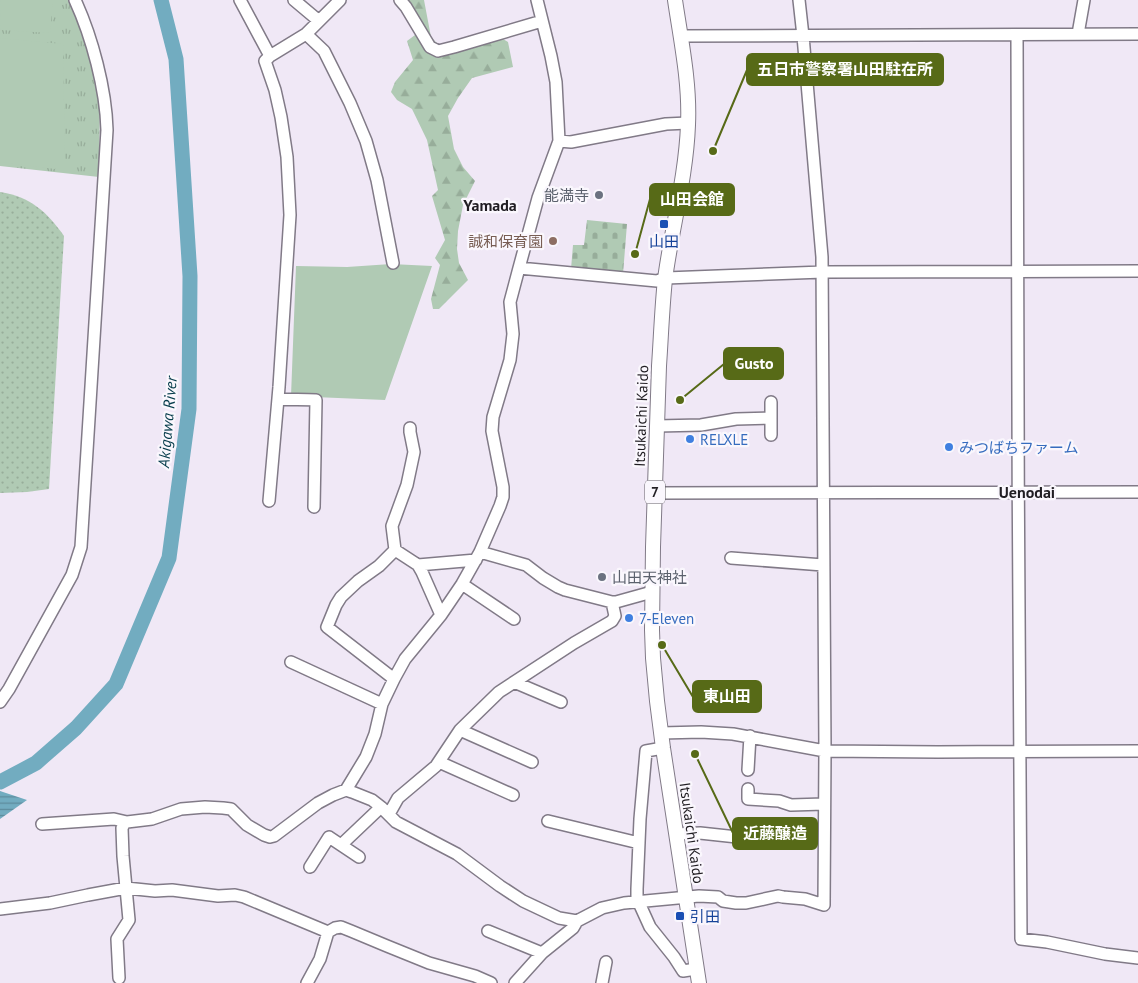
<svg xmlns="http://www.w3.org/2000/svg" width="1138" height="983" font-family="'PT Sans','Noto Sans JP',sans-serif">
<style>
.grass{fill:url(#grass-dots)}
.forest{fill:url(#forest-firs)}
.cemetery{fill:url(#cemetery-stones)}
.park{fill:url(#park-tufts)}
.pitch{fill:#b0cab4}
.water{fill:url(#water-rules)}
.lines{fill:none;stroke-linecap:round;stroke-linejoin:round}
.river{stroke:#72acc0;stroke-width:15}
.minor-casing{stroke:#817a87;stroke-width:14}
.major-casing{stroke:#817a87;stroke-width:16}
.minor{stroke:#fff;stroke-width:11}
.major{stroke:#fff;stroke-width:14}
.worship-dot{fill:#6b7280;stroke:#faf7fd;stroke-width:2}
.transit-dot{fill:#1a4fb4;stroke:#faf7fd;stroke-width:2}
.education-dot{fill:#8d6e63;stroke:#faf7fd;stroke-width:2}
.shop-dot{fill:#3f7fe0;stroke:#faf7fd;stroke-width:2}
.labels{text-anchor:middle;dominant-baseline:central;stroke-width:4.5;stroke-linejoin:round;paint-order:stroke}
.shield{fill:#faf7fd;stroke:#625f64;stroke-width:1}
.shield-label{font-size:14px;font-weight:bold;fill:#211e23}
.worship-label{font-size:15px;fill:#5b616d;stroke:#faf7fd;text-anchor:end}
.education-label{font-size:15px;fill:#785e54;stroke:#faf7fd;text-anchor:end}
.transit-label{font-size:15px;fill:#164399;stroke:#faf7fd}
.street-label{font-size:15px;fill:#211e23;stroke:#faf7fd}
.shop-label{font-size:15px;fill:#366cbe;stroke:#faf7fd;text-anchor:start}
.neighbourhood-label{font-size:16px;font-weight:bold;fill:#211e23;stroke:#faf7fd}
.water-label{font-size:16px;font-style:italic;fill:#063c4b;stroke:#faf7fd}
.leader{fill:none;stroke:#576a17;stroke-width:2}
.callout-dot{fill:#576a17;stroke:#faf7fd;stroke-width:2}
.callout{fill:#576a17;stroke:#576a17;stroke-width:2}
.callout-label{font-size:16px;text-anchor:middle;font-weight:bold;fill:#fff}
</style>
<defs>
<pattern id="grass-dots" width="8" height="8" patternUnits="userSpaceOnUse" patternTransform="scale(1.25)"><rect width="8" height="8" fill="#b0cab4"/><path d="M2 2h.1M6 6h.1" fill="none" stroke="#97ad9a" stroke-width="1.8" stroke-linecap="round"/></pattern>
<pattern id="forest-firs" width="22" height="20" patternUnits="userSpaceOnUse" patternTransform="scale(1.25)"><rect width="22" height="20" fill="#b0cab4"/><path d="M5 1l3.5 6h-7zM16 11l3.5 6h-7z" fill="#97ad9a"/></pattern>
<pattern id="cemetery-stones" width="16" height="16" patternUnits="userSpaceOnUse" patternTransform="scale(1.25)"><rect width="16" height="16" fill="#b0cab4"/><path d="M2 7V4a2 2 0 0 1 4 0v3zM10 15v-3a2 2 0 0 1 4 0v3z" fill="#97ad9a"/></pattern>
<pattern id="park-tufts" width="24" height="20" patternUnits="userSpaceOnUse" patternTransform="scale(1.25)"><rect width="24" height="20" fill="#b0cab4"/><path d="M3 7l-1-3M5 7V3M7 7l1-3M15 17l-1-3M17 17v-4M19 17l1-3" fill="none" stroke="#97ad9a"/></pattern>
<pattern id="water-rules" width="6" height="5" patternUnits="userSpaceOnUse" patternTransform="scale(1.25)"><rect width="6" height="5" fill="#72acc0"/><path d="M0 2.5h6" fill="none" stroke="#5d8b9c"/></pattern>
</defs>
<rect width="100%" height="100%" fill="#f0e8f6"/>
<!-- grass -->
<path class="grass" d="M0 192C31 197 47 212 64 236L49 489 27 492 0 493Z"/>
<!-- forest -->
<path class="forest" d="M406 0H424L431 37 441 47 498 36 508 42 513 67 472 78 458 98 448 116 454 149 463 167 475 181 463 205 458 231 457 249 459 263 468 280 439 309H433L431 299 440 265 435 258 445 240 432 196 438 190 427 140 412 109 397 100 391 92 395 82 413 60 407 41 423 29Z"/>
<!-- cemetery -->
<path class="cemetery" d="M587 220 627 224 623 274 571 269 573 245H584Z"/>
<!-- park -->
<path class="park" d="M0 0H70L75 10 86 44 100 96 99 177 0 166Z"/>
<!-- pitch -->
<path class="pitch" d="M1 0H53L50 33 0 30Z
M0 38 63 44 65 159 55 169 0 162Z
M391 264 432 266 385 400 291 396 296 266 347 267Z"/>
<!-- water -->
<path class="water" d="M0 791 27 800 0 819Z"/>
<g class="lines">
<!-- river -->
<path class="river" d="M0 782 36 763 76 728 116 684 169 558 189 409 190 276 176 59 161 0"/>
<!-- minor casing -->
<g class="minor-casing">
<path id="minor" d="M240 0 270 56
M294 0 319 21
M400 0 406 7 430 47 438 51 454 47 542 21
M306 34 324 51 350 103 366 141 377 180 393 263
M1078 34 1084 0
M1017 35C1017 336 1019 638 1021 939L1047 942 1105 954 1138 958
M681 36 1138 34
M559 141 571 142 666 124 688 123
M519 268 538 198 559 141 556 82 551 56 537 0
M278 399C291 400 303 399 316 400L314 507
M657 426 701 425 736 419 771 418
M771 435V402
M655 493 1138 492
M269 501 279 387 290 215 287 157 281 117 275 90 265 61 270 56 306 34 340 0
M395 550 392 526 407 485 414 452 410 432V428
M480 552 526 565 543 578 558 587 565 590 612 602
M731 558 823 565
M418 565 422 572 441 615
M462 584 514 619
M291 662 382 704
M394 679 327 627 336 605 341 597 358 581 379 566 395 550 418 565 476 560
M514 682 561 702
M0 702 9 689 72 575 81 547 107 130C106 89 92 37 75 0
M460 730 532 762
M661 733 701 732 733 734 825 751 938 752 1138 751
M663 748 646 751 640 819 637 889V902L640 905 650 927 674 957 683 971 696 969
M439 762 513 795
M748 770 750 736
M748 789V799L779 801 791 805 824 804
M346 790 366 757 375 734 382 704 394 679 405 659 441 615 462 584 480 552 500 506 503 497V487L492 431 493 417 510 360 513 334 510 302 519 268 657 281 666 278 823 272 1138 271
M389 814 398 798 436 766 460 730 499 692 574 643 612 621 615 616 612 602H616L652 592
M548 821 639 843
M42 824 114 819 127 822
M676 834 700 833 737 837
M359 857 341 845 381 807
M310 867 329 837 341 845
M0 909 50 903 88 895 126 888 155 891 172 890 218 896 235 895 244 897 328 932
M488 931 542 953
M328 932 335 928 341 927 351 931 387 946 429 963 475 976 491 983
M119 978 117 939 129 920 123 856 122 828 124 824 127 822 152 819 181 809 205 807 223 808 231 809 247 825 264 835 270 837 274 836 318 803 333 795 346 790 352 792 372 800 381 807 396 822 457 854 500 886 523 901 559 918 577 921
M307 983 320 959 328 932
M515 983 542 953 573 928 577 921 602 908 624 903 699 896 718 897 723 901 736 903H746L778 896 783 897 805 899 824 905 825 751 822 257 803 36 799 0
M602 983 606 962"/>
</g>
<!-- major casing -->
<g class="major-casing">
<path id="major" d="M675 0C681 41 690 83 688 125 686 177 672 227 665 279 662 308 661 337 659 366L653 547 652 630 653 658 657 701 663 748 699 983"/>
</g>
<!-- minor -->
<use href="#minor" class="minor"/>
<!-- major -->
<use href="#major" class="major"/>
</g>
<!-- markers -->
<g class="worship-dot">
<circle cx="599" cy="195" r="5"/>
<circle cx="602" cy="577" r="5"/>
</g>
<g class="transit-dot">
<rect x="659" y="219" width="10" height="10" rx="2.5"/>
<rect x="675" y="911" width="10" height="10" rx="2.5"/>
</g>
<circle class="education-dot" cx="553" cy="241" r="5"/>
<g class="shop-dot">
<circle cx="690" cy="439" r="5"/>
<circle cx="949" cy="447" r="5"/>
<circle cx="629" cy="618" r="5"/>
</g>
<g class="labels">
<!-- shield labels -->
<rect class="shield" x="645" y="480.5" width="20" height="23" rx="4"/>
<g class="shield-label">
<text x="655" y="492">7</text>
</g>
<!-- worship labels -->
<g class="worship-label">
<text x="589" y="195">能満寺</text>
<text x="612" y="577" text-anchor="start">山田天神社</text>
</g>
<!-- education labels -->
<g class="education-label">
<text x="543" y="241">誠和保育園</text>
</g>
<!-- transit labels -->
<g class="transit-label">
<text x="664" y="241">山田</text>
<text x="690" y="916" text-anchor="start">引田</text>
</g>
<!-- street labels -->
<g class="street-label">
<text transform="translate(641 416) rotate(-88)">Itsukaichi Kaido</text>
<text transform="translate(692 833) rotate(82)">Itsukaichi Kaido</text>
</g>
<!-- shop labels -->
<g class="shop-label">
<text x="700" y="439">RELXLE</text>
<text x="959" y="447">みつばちファーム</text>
<text x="639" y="618">7-Eleven</text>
</g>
<!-- neighbourhood labels -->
<g class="neighbourhood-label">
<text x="490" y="205">Yamada</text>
<text x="1027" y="492">Uenodai</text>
</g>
<!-- water labels -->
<g class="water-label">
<text transform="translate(167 422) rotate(-85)">Akigawa River</text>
</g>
</g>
<!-- callouts -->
<path class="leader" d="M713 151L747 70M635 254L650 199M680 400L724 364M662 645L693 697M695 754L733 833"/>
<g class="callout-dot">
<circle cx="713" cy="151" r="5"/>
<circle cx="635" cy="254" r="5"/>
<circle cx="680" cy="400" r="5"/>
<circle cx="662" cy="645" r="5"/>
<circle cx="695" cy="754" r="5"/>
</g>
<g class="callout">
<rect x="747" y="54" width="196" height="31" rx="5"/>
<rect x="650" y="184" width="84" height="31" rx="5"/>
<rect x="724" y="348" width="59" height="31" rx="5"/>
<rect x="693" y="681" width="68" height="31" rx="5"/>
<rect x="733" y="818" width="84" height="31" rx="5"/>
</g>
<g class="callout-label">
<text x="845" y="75">五日市警察署山田駐在所</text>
<text x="692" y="205">山田会館</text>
<text x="754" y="369">Gusto</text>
<text x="727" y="702">東山田</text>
<text x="775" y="839">近藤醸造</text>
</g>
</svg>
